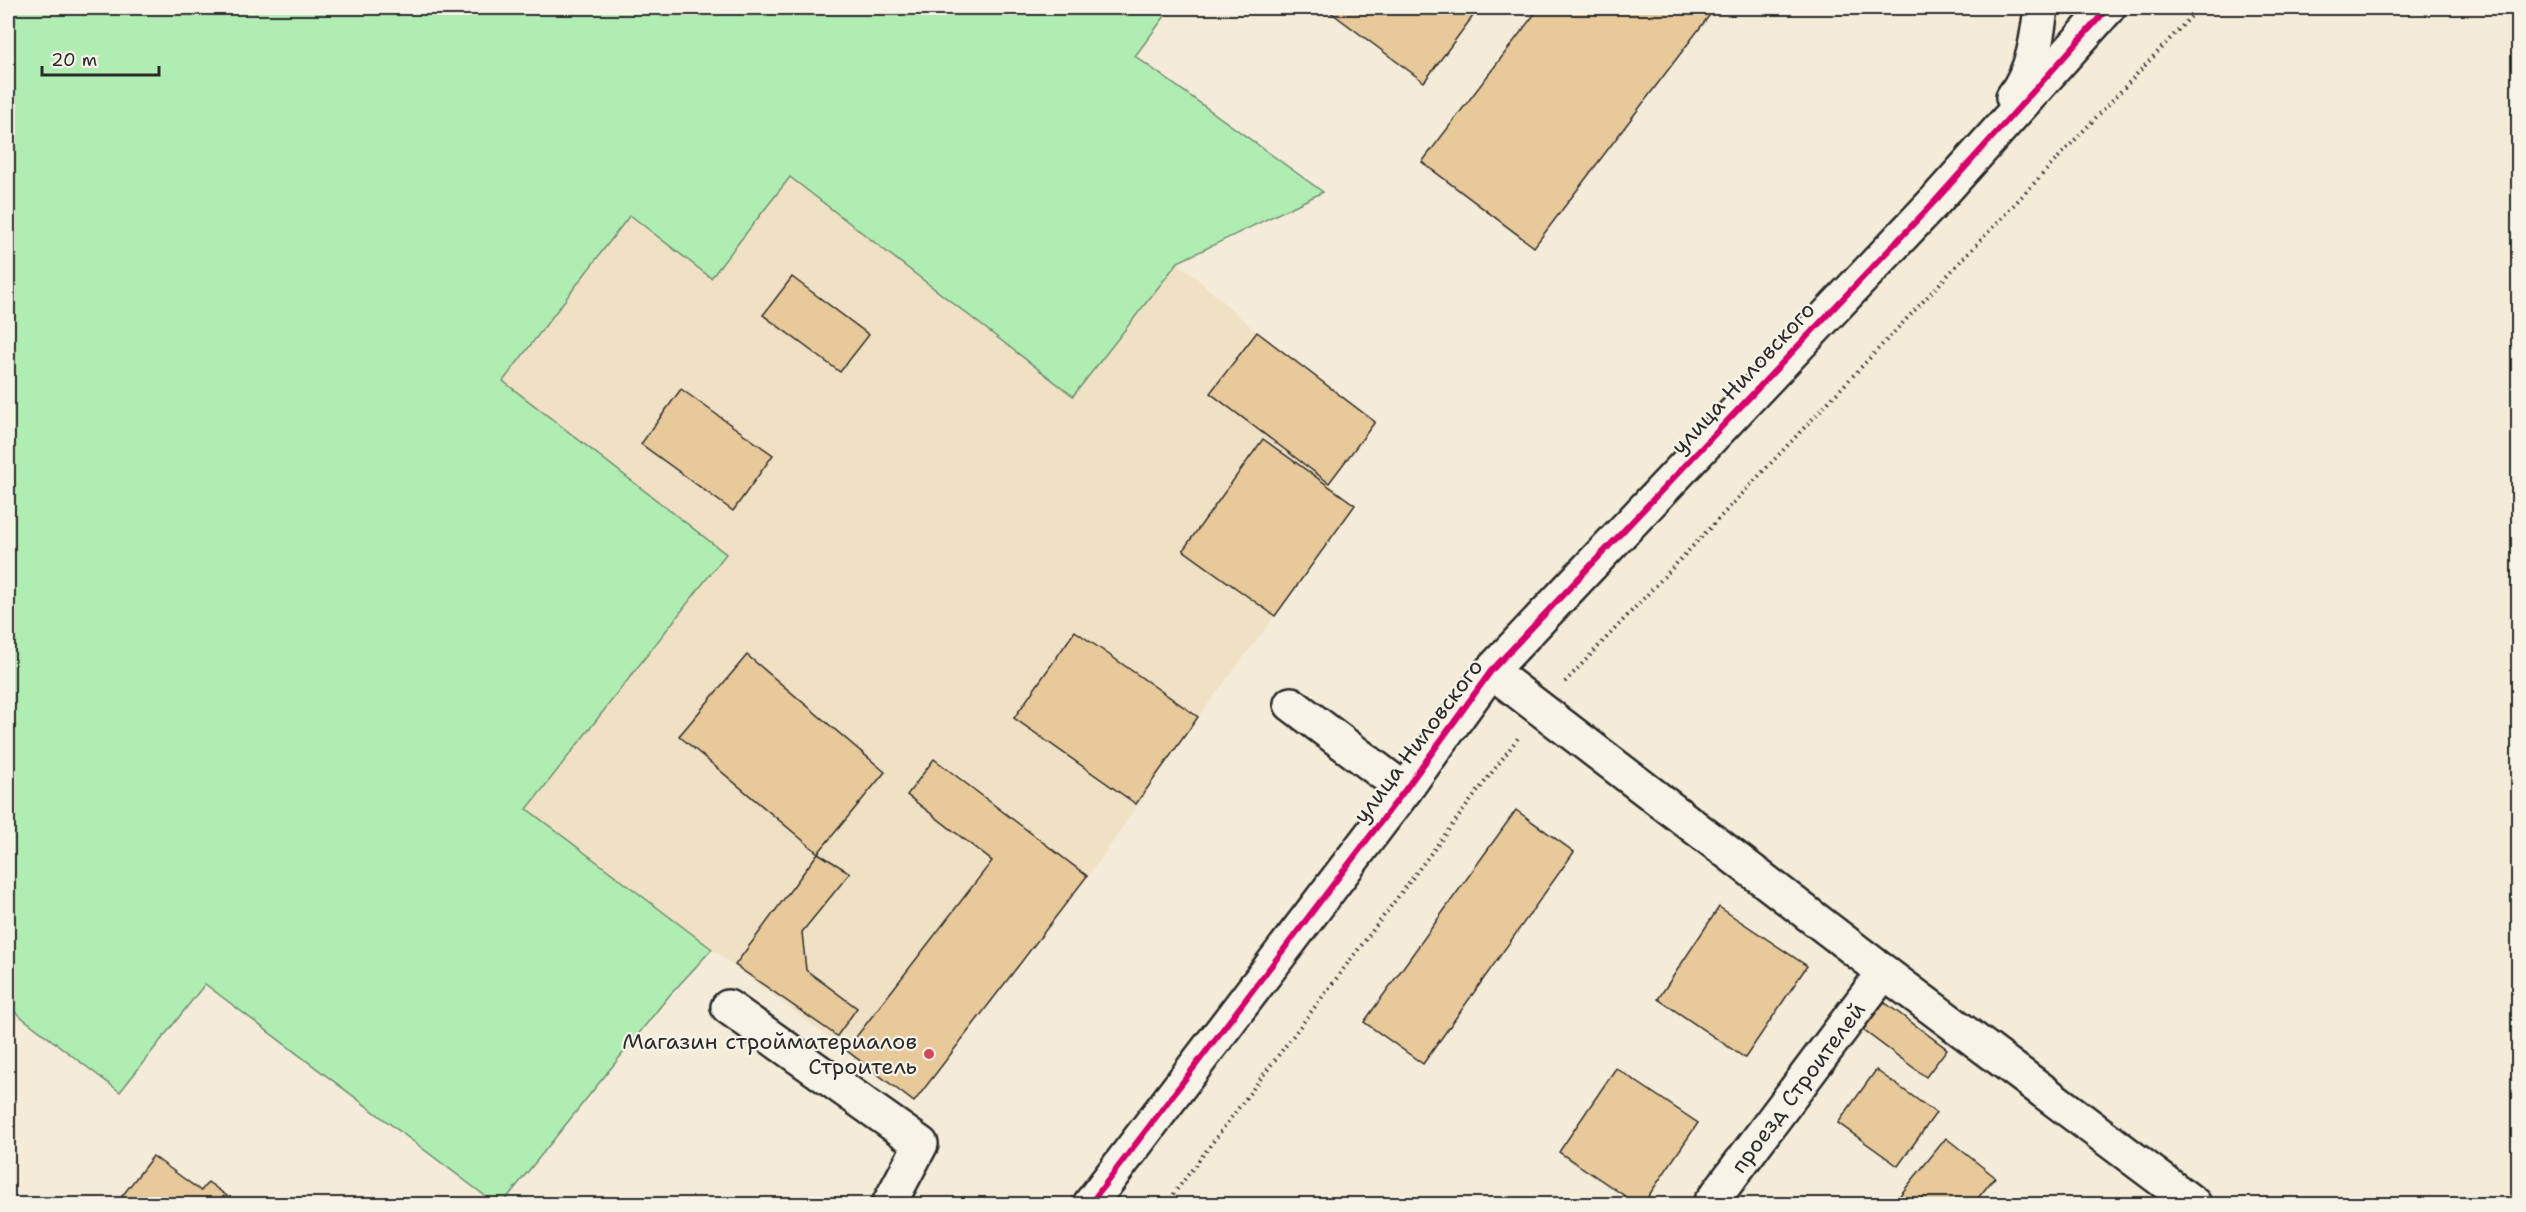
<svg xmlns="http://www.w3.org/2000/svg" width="2526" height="1212" font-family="'Shantell Sans',sans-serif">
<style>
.built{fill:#f0e1c5}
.green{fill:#b0edb3;stroke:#6e8c6f;stroke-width:1.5}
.building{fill:#e7c99a;stroke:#2b2b2b;stroke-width:1.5}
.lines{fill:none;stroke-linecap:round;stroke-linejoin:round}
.minor-casing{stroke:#2b2b2b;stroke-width:38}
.path{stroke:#2b2b2b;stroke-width:4;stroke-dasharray:1.5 4.5;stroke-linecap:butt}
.minor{stroke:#f7f3e8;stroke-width:33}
.cycleway-casing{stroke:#f7f3e8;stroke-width:10}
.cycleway{stroke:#d6006c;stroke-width:6}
.poi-dot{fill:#d1495b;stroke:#f7f3e8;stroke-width:2}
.labels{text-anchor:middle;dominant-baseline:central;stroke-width:4.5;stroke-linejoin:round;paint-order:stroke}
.street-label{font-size:22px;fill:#2b2b2b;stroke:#f7f3e8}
.poi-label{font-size:22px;fill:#2b2b2b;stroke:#f7f3e8;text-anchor:end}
</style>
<rect width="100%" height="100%" fill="#f4ebd8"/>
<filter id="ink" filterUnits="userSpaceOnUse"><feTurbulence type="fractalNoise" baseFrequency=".0167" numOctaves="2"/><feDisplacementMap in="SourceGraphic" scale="12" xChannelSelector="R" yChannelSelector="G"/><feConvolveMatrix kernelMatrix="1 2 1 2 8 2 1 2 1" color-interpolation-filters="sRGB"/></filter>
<g filter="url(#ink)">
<!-- built -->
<path class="built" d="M790 177 1073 396 1178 262 1257 332 1375 422 1329 483 1355 505 1275 616 1198 717 1098 863 914 1102 527 809 726 554 502 381 631 215 711 278Z"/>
<!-- green -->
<path class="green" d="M8 8H1171L1135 56 1323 192 1178 262 1073 396 790 177 711 278 630 215 503 381 726 554 527 809 712 949 668 997 502 1204H496L205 984 120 1092 8 1007Z"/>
<!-- building -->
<path class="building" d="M1325 8H1469L1476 12 1424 82Z
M1539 8H1715L1534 247 1422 162Z
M792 277 869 335 840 372 763 315Z
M1257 332 1375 422 1329 483 1210 393Z
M681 389 773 455 733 511 641 444Z
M1263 439 1355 505 1275 616 1183 550Z
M1075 631 1198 717 1136 804 1014 718Z
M747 655 885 772 818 853 679 736Z
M934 759 1087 876 914 1102 846 1050 992 861 907 795Z
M1516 810 1574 852 1423 1064 1364 1022Z
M818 853 850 873 802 932 806 970 857 1008 837 1036 735 965Z
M1719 907 1807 966 1745 1058 1658 999Z
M1884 1002 1947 1049 1926 1077 1863 1030Z
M1616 1068 1698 1123 1643 1204H1637L1559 1152Z
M1876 1070 1936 1113 1898 1166 1838 1123Z
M1946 1138 1995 1177 1973 1204H1893Z
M153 1156 201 1191 208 1182 238 1204H116Z"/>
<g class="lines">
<!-- minor casing -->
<g class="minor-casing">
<g id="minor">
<path d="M2013 97C2033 71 2037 40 2041 8"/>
<path d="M1491 671 1884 972 2194 1204"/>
<path d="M1291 704 1405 790"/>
<path d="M728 1007 921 1144 889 1204"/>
<path d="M1090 1204 1405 790 1491 671 1936 200 2108 8"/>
<path id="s1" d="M1710 1204 1884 972"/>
</g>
</g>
<!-- path -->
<path class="path" d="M1565 682 2199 8
M1166 1204 1518 738"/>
<!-- minor -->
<use href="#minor" class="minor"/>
<!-- cycleway casing -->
<g class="cycleway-casing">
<path id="cycleway" d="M1090 1204 1405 790 1491 671 1936 200 2108 8"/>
</g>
<!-- cycleway -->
<use href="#cycleway" class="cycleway"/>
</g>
</g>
<!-- markers -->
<circle class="poi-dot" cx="929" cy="1054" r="6"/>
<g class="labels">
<!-- street labels -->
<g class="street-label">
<text transform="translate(1743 378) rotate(-47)">улица Ниловского</text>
<text transform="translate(1418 741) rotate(-53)">улица Ниловского</text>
<text stroke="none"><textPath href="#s1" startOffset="146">проезд Строителей</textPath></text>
</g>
<!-- poi labels -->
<g class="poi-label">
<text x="917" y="1041">Магазин стройматериалов<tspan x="917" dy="25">Строитель</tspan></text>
</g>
</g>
<!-- margin -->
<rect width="2526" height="1212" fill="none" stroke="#f7f3e8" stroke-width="30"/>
<rect x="15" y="15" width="2496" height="1182" fill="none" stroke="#2b2b2b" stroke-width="2" filter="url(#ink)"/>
<!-- scale -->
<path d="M42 66v9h117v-9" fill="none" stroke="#2b2b2b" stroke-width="3"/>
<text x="51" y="66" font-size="18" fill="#2b2b2b" stroke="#f7f3e8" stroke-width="4.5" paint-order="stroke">20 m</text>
</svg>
